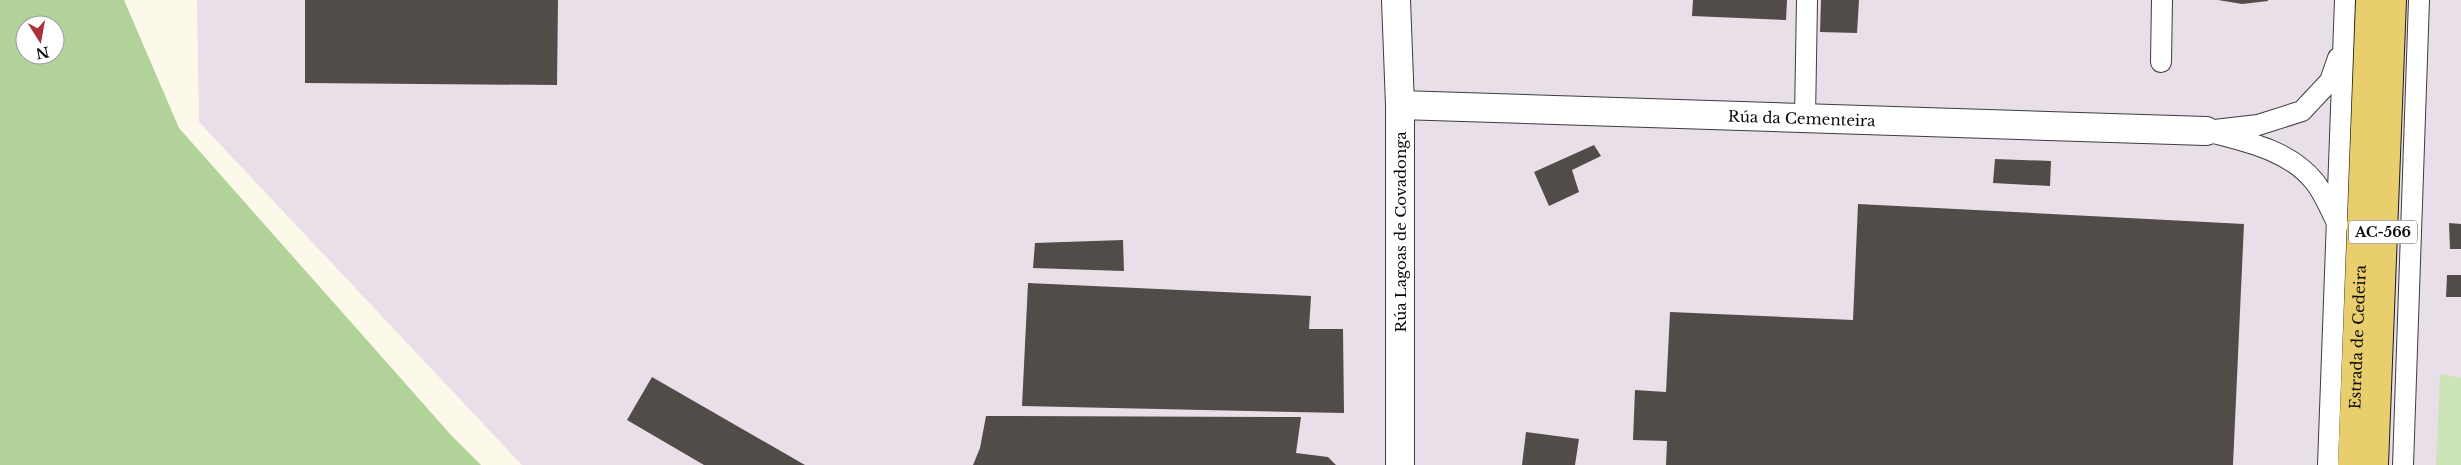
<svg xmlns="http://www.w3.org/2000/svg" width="2461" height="465" font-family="'Libre Baskerville',serif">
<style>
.industrial{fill:#e8dfe9}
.green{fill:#cde3b8}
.forest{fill:#b1d299;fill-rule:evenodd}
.building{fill:#524c48}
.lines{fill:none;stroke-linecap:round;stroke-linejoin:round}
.service-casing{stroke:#3d3d3d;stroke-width:22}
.minor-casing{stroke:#3d3d3d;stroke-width:30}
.primary-casing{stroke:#1b1b1b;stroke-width:30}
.service{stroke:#fff;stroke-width:20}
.minor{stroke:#fff;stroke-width:28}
.primary{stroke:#e9ce6d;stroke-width:28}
.labels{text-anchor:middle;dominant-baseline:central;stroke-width:5;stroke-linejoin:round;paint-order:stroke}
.shield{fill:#fff;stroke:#545454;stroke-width:1}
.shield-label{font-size:14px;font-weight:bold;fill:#0a0a0a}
.street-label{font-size:15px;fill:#0a0a0a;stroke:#fff}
</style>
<rect width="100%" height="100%" fill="#fdf9ea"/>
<!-- industrial -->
<path class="industrial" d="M197 0H2461V465H522L199 122Z"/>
<!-- green -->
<path class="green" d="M2440 374 2461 378V465H2436Z"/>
<!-- forest -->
<path class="forest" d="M0 0H124L179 128 451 435 481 465H0ZM25 25H55V55H25Z"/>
<!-- building -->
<path class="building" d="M305 0H558L557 85 305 83Z
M1693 0H1787L1786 20 1692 16Z
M1821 0H1859L1857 33 1820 32Z
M2218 0H2268V1L2242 4Z
M1594 145 1601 156 1572 170 1579 192 1549 206 1534 172Z
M1995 159 2051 161 2050 186 1993 183Z
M1858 204 2244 224 2233 465H1666L1667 441 1633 440 1635 390 1666 392 1670 312 1853 320Z
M2449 223 2461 224V249H2450Z
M1123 240 1124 271 1033 268 1035 243Z
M2447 275H2461V297H2446Z
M1028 283 1311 296 1309 329H1343L1344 413 1022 406Z
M652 377 805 465H704L627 420Z
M986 416 1301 417 1296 453 1328 457 1336 465H973L980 448Z
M1526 432 1579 439 1575 465H1522Z"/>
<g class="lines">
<!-- service casing -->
<g class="service-casing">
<path id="service" d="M2161 62 2162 0
M1805 118 1807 0
M2338 225C2331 211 2324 193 2314 181 2288 149 2243 141 2206 131L2258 125 2302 111 2330 81 2338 58
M2328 465 2345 0
M2403 465 2419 0"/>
</g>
<!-- minor casing -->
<g class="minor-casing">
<g id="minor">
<path d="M1396 0 1400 105V465"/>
<path id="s1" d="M1400 105 2206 131"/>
</g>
</g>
<!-- primary casing -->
<g class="primary-casing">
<g id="primary">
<path id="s2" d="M2352 465 2370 0"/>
<path d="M2374 465 2392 0"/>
</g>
</g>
<!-- service -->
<use href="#service" class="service"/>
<!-- minor -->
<use href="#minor" class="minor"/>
<!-- primary -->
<use href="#primary" class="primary"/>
</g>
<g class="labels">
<!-- shield labels -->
<rect class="shield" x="2349" y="220.5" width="68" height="23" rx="4"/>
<g class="shield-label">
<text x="2383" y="232">AC-566</text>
</g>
<!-- street labels -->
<g class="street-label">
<text stroke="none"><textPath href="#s1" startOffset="402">Rúa da Cementeira</textPath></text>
<text transform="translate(1400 232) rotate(-90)">Rúa Lagoas de Covadonga</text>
<text stroke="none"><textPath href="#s2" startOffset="128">Estrada de Cedeira</textPath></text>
</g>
</g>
<!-- north arrow -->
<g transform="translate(40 40) rotate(169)"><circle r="24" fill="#ffffff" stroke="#9d9d9d"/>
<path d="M0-4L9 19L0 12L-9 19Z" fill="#aa3236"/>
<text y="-8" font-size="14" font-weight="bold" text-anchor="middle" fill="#0a0a0a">N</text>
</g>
</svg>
